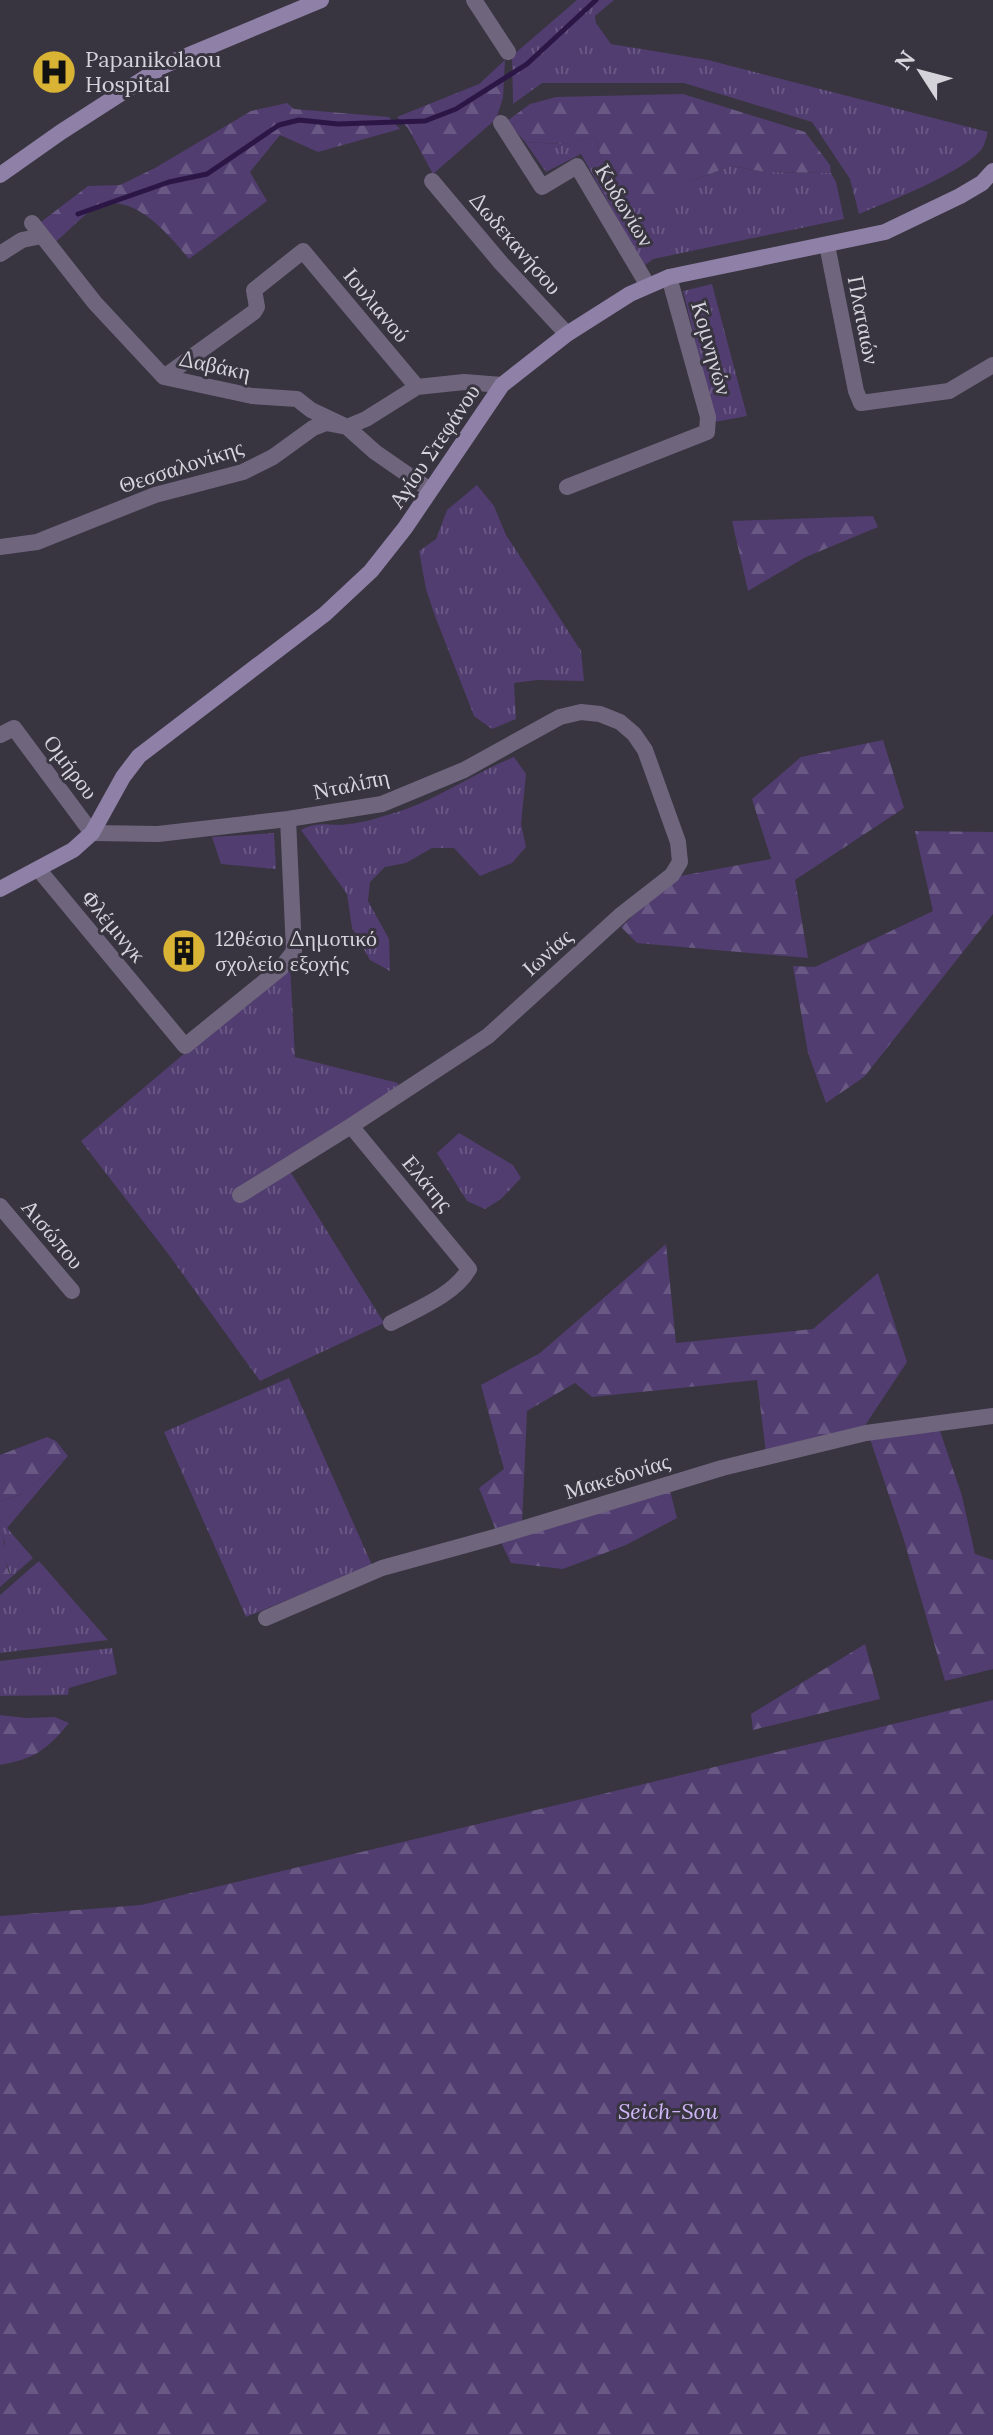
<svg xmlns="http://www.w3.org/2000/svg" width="993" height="2435" font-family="Lora,serif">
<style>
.grass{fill:url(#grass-tufts)}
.forest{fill:url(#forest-firs)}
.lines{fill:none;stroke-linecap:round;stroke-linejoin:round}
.stream{stroke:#2c1646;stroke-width:5}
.street{stroke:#6f667e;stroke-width:16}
.secondary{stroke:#8e80a6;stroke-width:16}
.labels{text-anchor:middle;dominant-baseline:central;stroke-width:6;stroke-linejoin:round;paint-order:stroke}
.poi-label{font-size:22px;fill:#d6d4db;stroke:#383440;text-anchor:start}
.street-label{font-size:22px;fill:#d6d4db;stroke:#383440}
.park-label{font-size:22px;font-style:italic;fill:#ceb6f7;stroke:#383440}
</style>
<defs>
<pattern id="grass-tufts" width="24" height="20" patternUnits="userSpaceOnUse" patternTransform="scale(2)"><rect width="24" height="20" fill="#513d6f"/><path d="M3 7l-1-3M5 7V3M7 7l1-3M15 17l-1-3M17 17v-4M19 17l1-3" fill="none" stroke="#695883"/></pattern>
<pattern id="forest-firs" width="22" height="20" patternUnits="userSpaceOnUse" patternTransform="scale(2)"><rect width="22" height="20" fill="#513d6f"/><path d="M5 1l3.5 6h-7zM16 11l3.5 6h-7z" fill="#695883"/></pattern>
</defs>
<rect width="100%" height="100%" fill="#383440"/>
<!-- grass -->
<path class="grass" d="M577 0H614L595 16 596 23 611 44 708 60 988 132C986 138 985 145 981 150 960 174 890 201 859 214L850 179 812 122 684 83H542L513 104 512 56Z
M595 137 604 167 607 198 686 183 731 166 766 172 831 173 836 182 844 219 653 259 644 266 581 154 546 172 525 142 562 144Z
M712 284 747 416 715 422 683 291Z
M477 485 494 506 506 535 581 651 584 681 537 680 514 683 516 719 492 729 474 716 435 616 426 589 419 551 436 539 447 510Z
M514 757 526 774 521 824 526 847 512 863 480 876 454 848H432L406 863 385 867 370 882 368 901 389 939 390 971 370 960 352 928 347 894 301 830C321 820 329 827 348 824 362 823 377 818 391 814 434 802 472 774 514 757Z
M274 833 276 869 221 864 212 837Z
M290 964 295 1057 398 1083 399 1089 283 1160 384 1323 260 1381 169 1255 81 1141Z
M459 1133 513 1165 521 1178 501 1199 485 1209 467 1201 437 1153Z
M289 1378 372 1565 246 1617 164 1432Z
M68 1456 7 1528 33 1558 0 1587V1581L11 1575 4 1558 5 1542 0 1532V1501L22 1494Z
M39 1561 108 1640 0 1653V1595Z
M112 1648 117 1674 69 1688 68 1695 0 1696V1661Z"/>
<!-- forest -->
<path class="forest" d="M505 60 503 98 496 119 433 174 408 128 397 117 479 84Z
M683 94 805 132 830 165 831 173 766 172 731 166 686 183 632 209 607 198 604 167 595 137 563 144 525 142 507 121 530 104 556 97Z
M287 103 294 109 389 117 400 129 318 152 280 135 250 172 267 201 189 259C170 236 136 194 101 205 88 209 64 236 52 245L37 225 88 186 120 185 155 168 251 111Z
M873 516 878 527 806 557 748 591 732 521Z
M883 740 904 808 795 880 808 958 637 943 621 927 675 877 771 859 752 799 801 757Z
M915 831 993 832V914L864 1077 826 1103 808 1053 793 966 815 967 933 911Z
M666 1244 676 1343 813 1329 878 1273 907 1362 862 1430 766 1453 757 1380 592 1397 575 1383 527 1411 522 1524 497 1533 479 1488 504 1469 481 1385 540 1353Z
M939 1428 962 1496 975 1554 993 1560V1669L945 1681 903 1537 869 1436Z
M47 1437 56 1441 68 1456 22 1494 0 1501V1455Z
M669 1487 677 1518 626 1545 563 1569 511 1563 500 1540Z
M0 1532C9 1545 1 1559 11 1576L0 1581Z
M865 1644 880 1699 753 1730 751 1714Z
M993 1700V2435H0V1916L141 1905Z
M0 1715 26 1718 55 1717 69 1723C47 1750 34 1759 0 1765Z"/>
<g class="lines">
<!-- stream -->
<path class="stream" d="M78 214 169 182 207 174 279 125 299 120 338 124 425 121 456 109 527 64 596 0"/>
<!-- street -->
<path class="street" d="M474 0 508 52
M501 123 542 187 577 166 647 284
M432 181 501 263 567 334
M32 223 95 303 164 377 252 396 297 399 311 410 347 427 375 452 430 490
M827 245 856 391 861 403 949 391 993 365
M0 254 22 240 42 236
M164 377 254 312 257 307 254 290 303 251 417 387
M567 487 707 432 708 417 669 277
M0 547 37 542 155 495 243 472 273 457 313 428 326 423 347 427 366 419 417 387 464 382 502 385
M0 735 14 728 92 833 158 834 288 819 382 804 464 770 560 717 581 712 600 714 620 722 634 734 645 750 678 842 680 862 672 875 622 914 488 1036 351 1126 240 1195
M39 870 185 1046 281 968 294 951 288 819
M351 1126 469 1269C454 1295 417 1309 391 1323
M0 1206 72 1291
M266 1618 382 1568 495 1537 722 1468 866 1433 993 1416"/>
<!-- secondary -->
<path class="secondary" d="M0 175 61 132 165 65 321 0
M0 889 73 850 92 833 123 777 139 756 325 614 371 571 405 528 502 385 567 334 630 294 669 277 885 232 960 196 982 183 993 171"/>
</g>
<!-- icons -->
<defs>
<g id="hospital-disc" transform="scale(2.3)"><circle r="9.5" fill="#d9b334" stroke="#383440"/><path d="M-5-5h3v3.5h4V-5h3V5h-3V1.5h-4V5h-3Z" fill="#111"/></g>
<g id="building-disc" transform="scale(2.3)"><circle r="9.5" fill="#d9b334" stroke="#383440"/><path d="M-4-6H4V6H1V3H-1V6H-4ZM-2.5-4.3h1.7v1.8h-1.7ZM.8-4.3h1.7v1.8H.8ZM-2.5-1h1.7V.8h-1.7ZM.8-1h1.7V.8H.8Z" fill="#111"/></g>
</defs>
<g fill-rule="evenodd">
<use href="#hospital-disc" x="54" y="72"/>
<use href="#building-disc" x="184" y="951"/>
</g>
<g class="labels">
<!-- poi labels -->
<g class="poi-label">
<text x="85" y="59">Papanikolaou<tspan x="85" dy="25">Hospital</tspan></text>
<text x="215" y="938">12θέσιο Δημοτικό<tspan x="215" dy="25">σχολείο εξοχής</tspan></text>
</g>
<!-- street labels -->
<g class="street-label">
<text transform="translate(625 205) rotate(59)">Κυδωνίων</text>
<text transform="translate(516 243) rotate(49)">Δωδεκανήσου</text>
<text transform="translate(377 305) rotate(50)">Ιουλιανού</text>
<text transform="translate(864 320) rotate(79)">Πλαταιών</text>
<text transform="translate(712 348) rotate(74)">Κομνηνών</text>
<text transform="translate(215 365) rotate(12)">Δαβάκη</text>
<text transform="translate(434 446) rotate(-56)">Αγίου Στεφάνου</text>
<text transform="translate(181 466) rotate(-18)">Θεσσαλονίκης</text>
<text transform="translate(71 767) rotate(53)">Ομήρου</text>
<text transform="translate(351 784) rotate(-12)">Νταλίπη</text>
<text transform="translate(114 926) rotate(50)">Φλέμινγκ</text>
<text transform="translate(547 952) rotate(-42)">Ιωνίας</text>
<text transform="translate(428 1183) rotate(50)">Ελάτης</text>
<text transform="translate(53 1234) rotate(50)">Αισώπου</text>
<text transform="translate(617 1476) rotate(-17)">Μακεδονίας</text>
</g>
<!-- park labels -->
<g class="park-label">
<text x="668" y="2111">Seich-Sou</text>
</g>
</g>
<!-- north arrow -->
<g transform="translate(921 72) rotate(306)" stroke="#383440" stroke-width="6" paint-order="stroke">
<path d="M0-6L14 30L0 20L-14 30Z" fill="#d6d4db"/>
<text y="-12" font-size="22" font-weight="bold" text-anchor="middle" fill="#d6d4db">N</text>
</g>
</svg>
